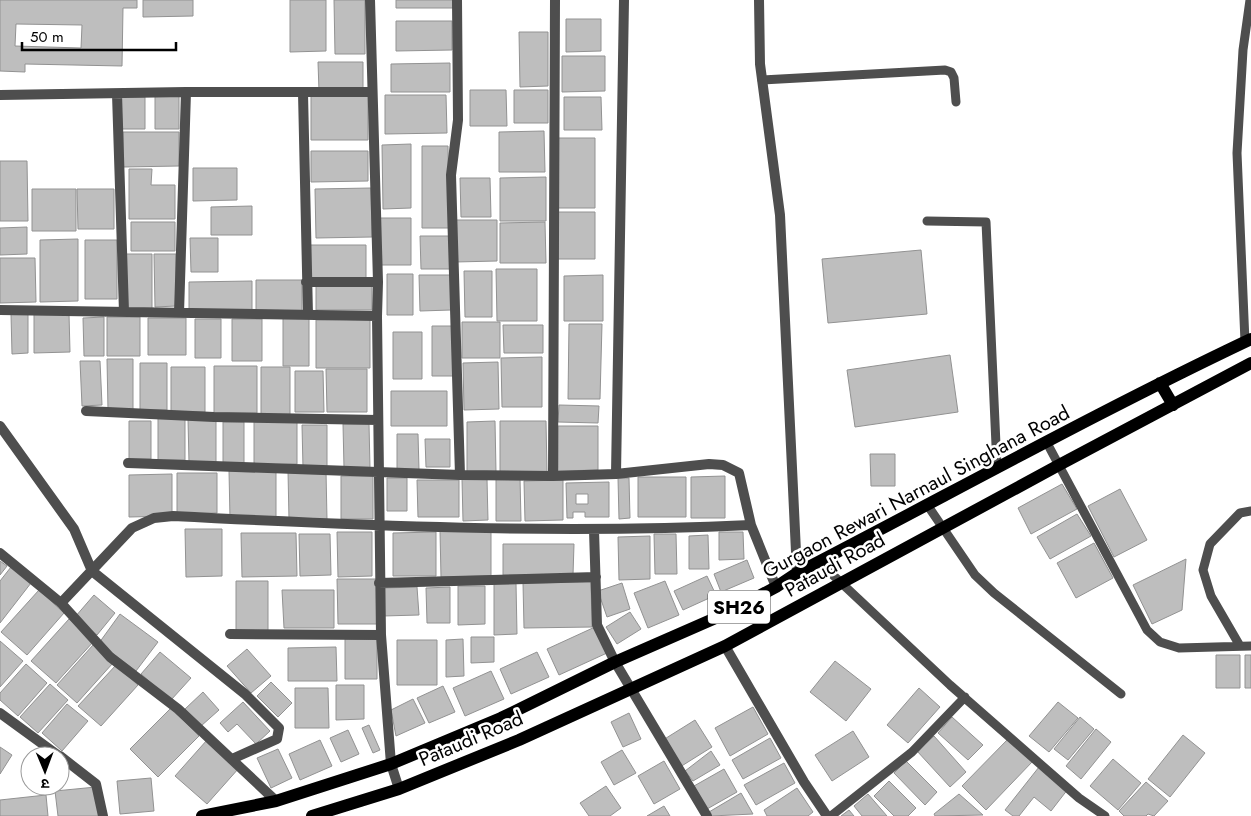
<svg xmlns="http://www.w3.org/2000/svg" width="1251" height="816" font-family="Jost,'Noto Sans Devanagari',sans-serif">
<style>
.building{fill:#bebebe;stroke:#929292;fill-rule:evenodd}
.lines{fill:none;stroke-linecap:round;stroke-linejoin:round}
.lane{stroke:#4e4e4e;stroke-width:9}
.street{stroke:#4e4e4e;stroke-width:10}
.primary{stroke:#000;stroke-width:12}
.labels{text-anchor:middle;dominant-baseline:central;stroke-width:5;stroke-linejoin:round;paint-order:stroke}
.shield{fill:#fff;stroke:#4c4c4c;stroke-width:1}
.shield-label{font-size:19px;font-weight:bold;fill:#000}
.street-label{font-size:20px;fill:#000;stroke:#fff}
</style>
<rect width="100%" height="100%" fill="#fff"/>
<!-- building -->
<path class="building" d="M0 0H137V8H123L122 66 25 64V72L0 71Z
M143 0H193V16L143 17Z
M290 0H326V51L290 52Z
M334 0H365V54H335Z
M396 0H453V8H396Z
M566 19H601V51L566 52Z
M396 21H452V50L396 51Z
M16 24 82 25 81 48 15 46Z
M519 32H548V86L520 87Z
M562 56H605V91L562 92Z
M318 62H363V91H319Z
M450 63V92H391V64Z
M470 90H506L507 126H470Z
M514 90H548V123H514Z
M155 95H179V129H155Z
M385 95H446L447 133 385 134Z
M311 96H368V140H311Z
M121 97H145V129H122Z
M564 97H601L602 130H564Z
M544 131 545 172H499V132Z
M123 132H179V166L123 167Z
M557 138H595V208H558Z
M411 144V208L383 209 382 145Z
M422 146H448L449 228H422Z
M311 151H368V181L311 182Z
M0 161H27L28 221H0Z
M193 168H237V200L193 201Z
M129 169H152L151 185H175V219H129Z
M546 177V221H500V178Z
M460 178H490L491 217H461Z
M371 188 372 237 316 238 315 189Z
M32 189H76V231H32Z
M77 189H114V229H78Z
M252 206V235H211V207Z
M557 212H595V259H558Z
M380 218H411V265H380Z
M455 220H497V261L455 262Z
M131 222H175V251H131Z
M545 222 546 263H500V223Z
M27 227V254L0 255V228Z
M420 236H450V269H421Z
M190 238H218V272H191Z
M78 239V301L40 302V240Z
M85 240H117V299H85Z
M307 245H366V280H307Z
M921 250 927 314 828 323 822 259Z
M126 254H152V309H126Z
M154 254H176V306L155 307Z
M0 258H35L36 302 0 303Z
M496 269H537V321H497Z
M464 271H492V317H465Z
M387 274H413V315H387Z
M419 275H451V310L420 311Z
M603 275V321H564V276Z
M256 280H302V312H256Z
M252 281V310H189V282Z
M316 284H372V310H316Z
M28 313V353L12 354 11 314Z
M34 314H69L70 352 34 353Z
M104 317V356H84L83 318Z
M107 317H140V356H107Z
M148 318H186V355H148Z
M283 318H309V366H283Z
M195 319H221V358H195Z
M232 319H262V361H232Z
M370 319V368H316V320Z
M462 322H500V358H462Z
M569 324H602L600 399H568Z
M503 325H543V353H504Z
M432 326H454V376H432Z
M393 332H422V379H393Z
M950 355 958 412 855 427 847 370Z
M542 357V407H502L501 358Z
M107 359H133V410H108Z
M80 361H100L102 405 82 406Z
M498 362 499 409 464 410 463 363Z
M140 363H167V410H140Z
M214 366H257V413H214Z
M171 367H205V412H171Z
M261 367H290V416H261Z
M326 369H367V412H327Z
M295 371H323L324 412H295Z
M391 391H447V426H391Z
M559 405 599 406 598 423 558 422Z
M158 418H185V460H158Z
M188 419H216V463H189Z
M129 421H151V459H129Z
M254 421H297V464L254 465Z
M495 421 496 472H467V422Z
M500 421H546L547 472H500Z
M223 422H244V463H223Z
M343 424H369L370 468H344Z
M302 425H327V468H303Z
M558 426H598V470L558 471Z
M397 434H418L419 470 397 471Z
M425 439H450V467H426Z
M870 454H895V486H871Z
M229 471H276V518H230Z
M288 471H326L327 520H289Z
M177 473H217V513L177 514Z
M172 474V516L129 517V475Z
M341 476H373V519H341Z
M725 476V518H691V477Z
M638 477H686V517H638Z
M387 478H407V511H387Z
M496 478H520L521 521H496Z
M618 478H629L630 518 619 519Z
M462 479H487L488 520 463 521Z
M417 480H459V517H418Z
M563 480V520L525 521 524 481Z
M609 482V517H585V512H573V518H567L566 483ZM576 494H588V504H576Z
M1062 484 1077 509 1031 534 1018 508Z
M1120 489 1147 540 1114 557 1088 506Z
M1077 514 1091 536 1050 559 1037 537Z
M185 529H222V576L186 577Z
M491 530V576L441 577 440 531Z
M337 532H372V576L338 577Z
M436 532V576H393V533Z
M719 532H743L744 559 719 560Z
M241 533H296L297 576 242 577Z
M299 534H330L331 575 300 576Z
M654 534H676L677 574H655Z
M708 535 709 569H689V536Z
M650 536V579L619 580 618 537Z
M1094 543 1113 578 1076 598 1057 563Z
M503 544H574L573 575H503Z
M1186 559 1182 610 1152 624 1133 585Z
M747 560 754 578 721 592 714 574Z
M0 561 7 566 0 575Z
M11 567 31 583 0 623V581Z
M707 576 716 595 683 610 674 591Z
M337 579H377V624H338Z
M236 581H268V631H236Z
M665 581 679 615 648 628 634 593Z
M591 582 592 627 524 628 523 583Z
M494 583H516L517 634 494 635Z
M622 583 630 609 607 617 598 591Z
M458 586H485V624L458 625Z
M417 587 419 615 383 616 382 588Z
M450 587V623H427L426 588Z
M39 590 64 613 27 655 1 632Z
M282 590H334V628H284Z
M94 595 115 613 97 635 75 617Z
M630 612 641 629 617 644 606 627Z
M120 614 158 642 136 671 99 643Z
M69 619 94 641 56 683 31 661Z
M595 627 607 653 559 675 547 649Z
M471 637H494V662L471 663Z
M345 639H377V679H345Z
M463 639 464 676 446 677V640Z
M397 640H437V685H397Z
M0 641 23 661 0 687Z
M93 645 113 663 77 703 57 685Z
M336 647 337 681H288V648Z
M247 649 271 676 251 693 227 666Z
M160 652 191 678 171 700 141 674Z
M537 652 549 677 511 694 500 669Z
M1216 655H1240V688H1216Z
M1245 655H1251V688H1245Z
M835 661 871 689 846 721 810 692Z
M26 664 47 683 18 716 0 700V693Z
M116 665 138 685 101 726 78 706Z
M491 671 504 699 465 716 453 688Z
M271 682 292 703 278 717 257 696Z
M50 684 68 700 38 733 20 717Z
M336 685H364V719L336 720Z
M443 686 455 712 429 723 417 698Z
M295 688H328L329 728H295Z
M919 688 940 707 908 743 887 725Z
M203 692 219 710 201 726 185 709Z
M413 699 425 723 396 736 391 710Z
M243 702 270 731 256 744 237 724 228 732 220 723Z
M1058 702 1078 718 1049 752 1029 736Z
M67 704 88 721 62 751 42 733Z
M753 707 768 734 730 756 715 728Z
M171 708 199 736 158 777 130 749Z
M629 713 641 739 623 747 611 722Z
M952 717 983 745 968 760 938 733Z
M1080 717 1094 729 1068 760 1054 749Z
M695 720 712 747 680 767 663 740Z
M369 725 380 750 373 753 362 728Z
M1096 729 1111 742 1081 779 1066 766Z
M348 730 359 754 341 762 330 738Z
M853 731 869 757 832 781 815 755Z
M1183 735 1205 753 1170 797 1148 779Z
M934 736 966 772 950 787 917 751Z
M770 738 781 758 743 779 732 760Z
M1009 738 1033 761 986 810 962 786Z
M207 740 239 768 207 804 175 776Z
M320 740 332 766 300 780 289 754Z
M0 747 12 755 0 774Z
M278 749 292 778 271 788 257 758Z
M622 750 636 773 614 785 601 762Z
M711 751 720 765 693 781 685 771Z
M1113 759 1141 783 1118 810 1090 786Z
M664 761 680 789 654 804 638 776Z
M906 761 937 792 925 805 894 773Z
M784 763 795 783 756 805 744 785Z
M1039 767 1068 789 1051 811 1034 797 1019 816H1013L1005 810Z
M724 769 737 792 707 809 694 786Z
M151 778 154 811 120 814 117 781Z
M889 781 916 808 908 816H894L874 796Z
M1146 782 1168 801 1154 816 1148 814 1146 816H1124L1119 811Z
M606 786 621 808 610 816H589L580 803Z
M96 787 100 816H58L55 791Z
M797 788 813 812 808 816H767L764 810Z
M741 793 753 814 711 816 709 812Z
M868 794 887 816H862L854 806Z
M959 794 983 815 935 816 934 814Z
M46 795 48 816H0V800Z
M664 806 670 816H647Z
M849 810 854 816H841Z"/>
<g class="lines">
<!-- lane -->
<path class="lane" d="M762 80 945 70 951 72 954 78 956 102
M927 221 986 222 997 467
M1245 342 1237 153 1243 50 1250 0
M1047 443 1147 630 1160 642 1179 648 1251 646
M928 506 975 575 994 593 1121 694
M819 562 950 685 1079 798 1105 816
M1240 646 1211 596 1203 570 1210 544 1240 513 1251 511
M831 816 912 752 965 697"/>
<!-- street -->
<path class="street" d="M370 0 378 282 377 316 381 635 391 764 399 789
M457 0 458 120 451 175 460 475
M759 0 760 64 780 215 797 573
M303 93 308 315
M117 94 124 312
M0 95 186 92H372
M306 282H378
M0 310 377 316
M179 313 186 92
M86 411 214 417 378 420
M0 426 74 529 92 571 245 694 279 728 277 739 232 759
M128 463 460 475 553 476 616 474 709 464 723 465 739 473 751 525
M616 474 624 0
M553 476 555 0
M594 530 597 625 615 662 707 816
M0 553 61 603 110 657 178 709 276 801
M379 583 596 577
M61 603 132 528 154 518 173 516C366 526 558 534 751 525L776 587
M230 634 381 635
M725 646 804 782 827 816
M0 713 59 756
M60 756 96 784 103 816"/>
<!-- primary -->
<path class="primary" d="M1160 383 1173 405
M202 816 276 801 391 764 501 718 615 662 727 613 776 587 797 573C948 495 1097 412 1251 339
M312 816 399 789 519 740 725 646 1059 465 1251 363"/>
</g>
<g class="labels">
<!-- shield labels -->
<rect class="shield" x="708" y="590.5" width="62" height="33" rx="4"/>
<g class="shield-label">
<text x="739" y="607">SH26</text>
</g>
<!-- street labels -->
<g class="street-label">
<text transform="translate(916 492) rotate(-28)">Gurgaon Rewari Narnaul Singhana Road</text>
<text transform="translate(835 565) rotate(-29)">Pataudi Road</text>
<text transform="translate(471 739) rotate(-23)">Pataudi Road</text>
</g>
</g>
<!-- north arrow -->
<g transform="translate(45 771) rotate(179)"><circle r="24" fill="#ffffff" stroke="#999999"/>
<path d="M0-4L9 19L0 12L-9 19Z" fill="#000000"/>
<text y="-8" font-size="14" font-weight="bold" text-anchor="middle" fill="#000000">उ</text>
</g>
<!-- scale -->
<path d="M22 42v8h154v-8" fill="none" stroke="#000000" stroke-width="2.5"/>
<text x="30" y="42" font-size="15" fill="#000000" stroke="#ffffff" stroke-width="4" paint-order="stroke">50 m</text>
</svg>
